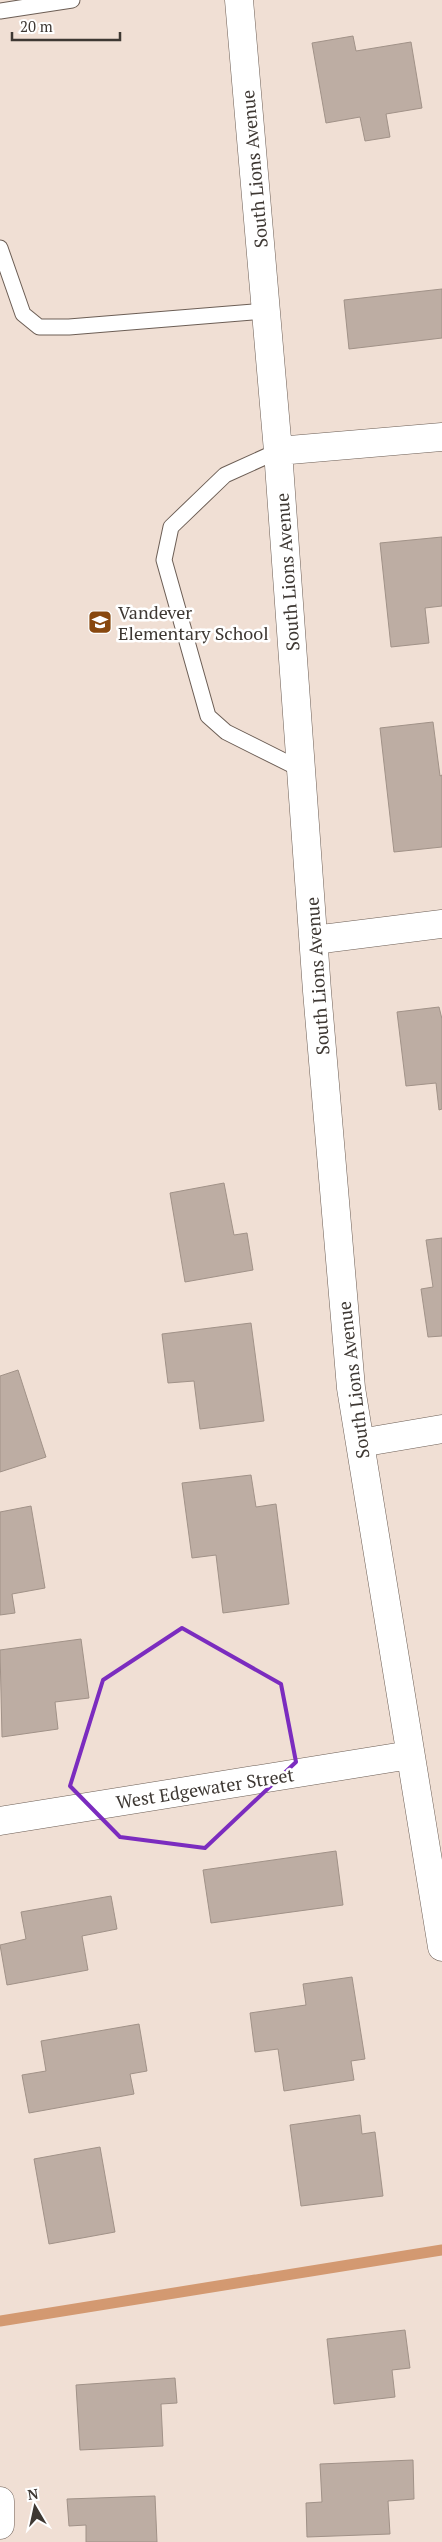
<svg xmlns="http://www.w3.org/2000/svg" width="442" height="2542" font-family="'PT Serif',serif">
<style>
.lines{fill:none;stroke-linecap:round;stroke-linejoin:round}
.stream{stroke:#d39971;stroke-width:11}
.building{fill:#bdada3;stroke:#a19288}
.service-casing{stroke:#6c5e55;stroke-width:17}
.minor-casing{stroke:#6c5e55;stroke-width:29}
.service{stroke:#fff;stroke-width:15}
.minor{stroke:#fff;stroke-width:28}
.marked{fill:none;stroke:#7b2cbf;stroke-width:4;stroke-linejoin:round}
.labels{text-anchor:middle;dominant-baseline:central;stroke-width:5;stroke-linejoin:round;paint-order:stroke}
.street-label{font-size:18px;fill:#3e3833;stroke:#fff}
.poi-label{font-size:18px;fill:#3e3833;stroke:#fff;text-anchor:start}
</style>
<rect width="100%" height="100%" fill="#f0dfd4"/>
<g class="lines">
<!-- stream -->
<path class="stream" d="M0 2321 442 2250"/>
</g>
<!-- building -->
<path class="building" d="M353 36 356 51 411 42 422 108 386 114 390 137 365 141 360 117 326 123 312 43Z
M442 289V338L349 349 344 300Z
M442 537V606L425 608 429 643 391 647 380 543Z
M433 722 440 776 442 775V847L394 852 380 728Z
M439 1007 442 1019V1109L439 1110 436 1083 406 1086 397 1012Z
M224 1183 234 1235 247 1233 253 1270 185 1282 170 1193Z
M442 1238V1336L428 1337 421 1289 433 1287 426 1240Z
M251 1323 264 1421 200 1429 194 1381 168 1383 162 1334Z
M18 1370 46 1457 0 1472V1376Z
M251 1475 256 1507 276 1504 289 1604 223 1613 216 1555 192 1558 182 1483Z
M31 1506 45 1588 12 1594 15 1613 0 1615V1512Z
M81 1639 89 1698 55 1702 58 1729 2 1737 0 1650Z
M336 1851 343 1905 211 1923 203 1870Z
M111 1896 117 1929 82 1936 88 1970 7 1985 0 1945 26 1939 21 1912Z
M352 1977 365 2059 351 2061 354 2080 284 2091 278 2049 255 2052 250 2013 306 2005 303 1984Z
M139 2024 147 2071 130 2074 134 2094 29 2113 22 2075 46 2071 41 2041Z
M360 2115 362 2134 375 2132 383 2196 301 2206 290 2125Z
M100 2147 115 2232 49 2244 34 2159Z
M405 2330 410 2368 392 2370 395 2397 334 2404 327 2339Z
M175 2378 177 2403 161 2404 163 2446 80 2450 76 2385Z
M413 2460 414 2499 388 2501 390 2534 307 2537 306 2503 322 2502 320 2464Z
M155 2496 157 2542H86V2525L69 2526 67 2499Z"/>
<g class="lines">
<!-- service casing -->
<g class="service-casing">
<path id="service" d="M0 11 72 0
M0 248 23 314 39 327H69L266 311
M278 451 225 475 171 527 164 560 208 716 226 732 302 770"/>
</g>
<!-- minor casing -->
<g class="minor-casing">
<path id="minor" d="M239 0 278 451 317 991 351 1388 442 1947
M278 451 442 437
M314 940 442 924
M360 1443 442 1429
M0 1821 410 1755
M0 2501V2525"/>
</g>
<!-- service -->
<use href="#service" class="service"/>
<!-- minor -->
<use href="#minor" class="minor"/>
</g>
<!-- marked area -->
<path class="marked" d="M182 1628 281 1684 296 1762 205 1848 120 1837 70 1786 103 1680Z"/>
<!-- icons -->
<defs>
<g id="school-square" transform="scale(1.25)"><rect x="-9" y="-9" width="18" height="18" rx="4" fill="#88480f" stroke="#fff"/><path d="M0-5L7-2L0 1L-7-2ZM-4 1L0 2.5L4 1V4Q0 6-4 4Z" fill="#fff"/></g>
</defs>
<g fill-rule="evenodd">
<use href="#school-square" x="100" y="622"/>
</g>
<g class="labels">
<!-- street labels -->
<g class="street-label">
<text transform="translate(254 169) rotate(-95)">South Lions Avenue</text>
<text transform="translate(287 572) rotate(-94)">South Lions Avenue</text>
<text transform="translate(317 976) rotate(-94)">South Lions Avenue</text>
<text transform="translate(353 1380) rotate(-97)">South Lions Avenue</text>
<text transform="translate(205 1788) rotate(-9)">West Edgewater Street</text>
</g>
<!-- poi labels -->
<g class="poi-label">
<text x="118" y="612">Vandever<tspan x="118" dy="21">Elementary School</tspan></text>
</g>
</g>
<!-- north arrow -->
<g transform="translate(35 2507) rotate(351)" stroke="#ffffff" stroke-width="4" paint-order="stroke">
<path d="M0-4L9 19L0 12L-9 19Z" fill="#3e3833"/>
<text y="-8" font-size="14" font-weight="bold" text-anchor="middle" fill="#3e3833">N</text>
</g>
<!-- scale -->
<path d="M12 32v8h108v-8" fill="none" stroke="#3e3833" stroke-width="2.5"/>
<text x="20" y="32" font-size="15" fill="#3e3833" stroke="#ffffff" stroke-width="4" paint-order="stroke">20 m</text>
</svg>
